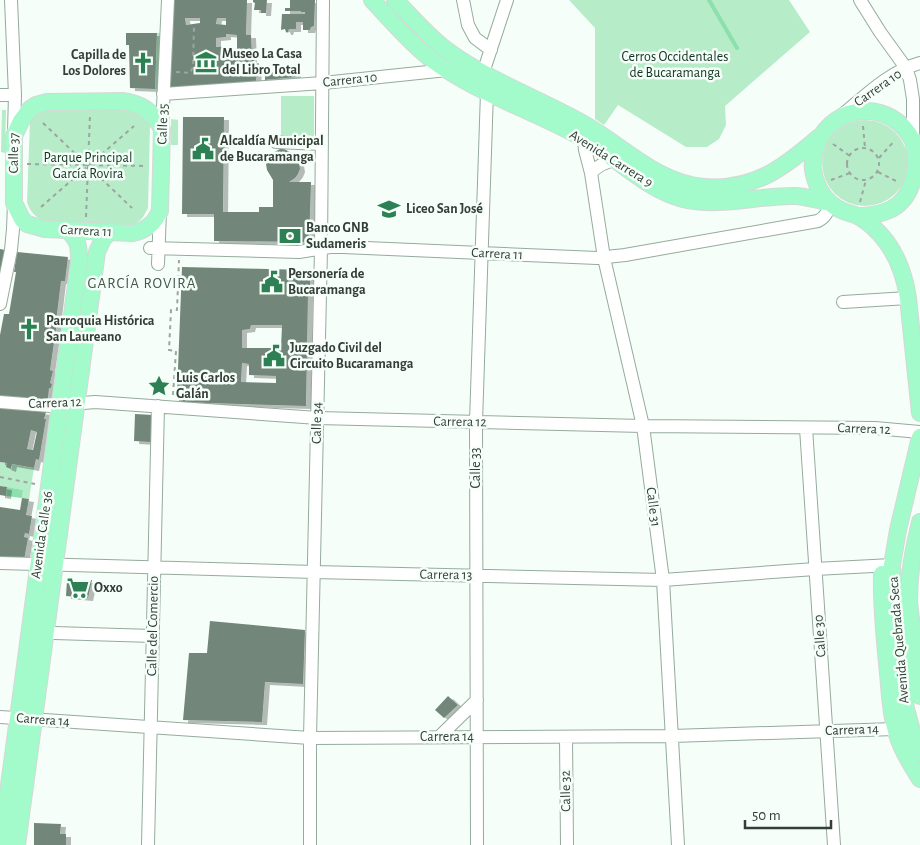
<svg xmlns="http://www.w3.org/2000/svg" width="920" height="845" font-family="'Alegreya Sans',sans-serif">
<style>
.green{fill:#b7ecc9}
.water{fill:#8ce0ad}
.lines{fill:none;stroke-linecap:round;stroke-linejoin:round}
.stream{stroke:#8ce0ad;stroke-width:4}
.building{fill:#728779;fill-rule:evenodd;filter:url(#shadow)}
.minor-casing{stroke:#95ab9d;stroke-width:14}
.major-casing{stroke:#d6d8d7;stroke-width:18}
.path{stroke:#9ca59f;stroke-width:2;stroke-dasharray:4 4;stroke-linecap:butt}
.minor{stroke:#fff;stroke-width:12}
.major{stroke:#a3faca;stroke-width:16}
.labels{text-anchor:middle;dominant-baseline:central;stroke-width:5;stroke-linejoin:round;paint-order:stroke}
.poi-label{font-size:14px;font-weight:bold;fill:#343e37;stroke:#f5fef8;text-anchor:start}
.park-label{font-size:14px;fill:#103420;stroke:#f5fef8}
.street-label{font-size:14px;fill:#343e37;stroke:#f5fef8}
.neighbourhood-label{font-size:15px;letter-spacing:1px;fill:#44574a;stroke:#f5fef8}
</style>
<defs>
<filter id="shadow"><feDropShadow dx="5" dy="3" stdDeviation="0" flood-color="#0004"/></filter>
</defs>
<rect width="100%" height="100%" fill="#f5fef8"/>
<!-- green -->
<path class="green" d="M569 0H789L810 32 725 106 726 125 719 139 707 147H686L618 105 604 125 595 119V28Z
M157 33H161L158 89H155Z
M281 96H314V137L281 136Z
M130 108 146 117 150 125 148 208C142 220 140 223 126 226L46 222C36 217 30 213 27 202L30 122 39 109Z
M2 110H6L5 153 1 152Z
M171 119 178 120V145H171Z
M822 163a43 43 0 1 1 86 0a43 43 0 1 1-86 0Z
M0 462 7 463V467L11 468 12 464 34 468 29 499 22 498 23 490 0 486Z"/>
<!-- water -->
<path class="water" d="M7 487 23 490 22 498 6 496Z"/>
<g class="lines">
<!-- stream -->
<path class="stream" d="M709 0 737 48"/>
</g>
<!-- building -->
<path class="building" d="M174 0H247L246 35H251L252 60H254V70H257L256 81 170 91ZM185 18H200V23L186 25ZM217 18H226V25L216 24ZM226 34 237 35V53L232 54V46L216 47V38L226 37Z
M253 0H267L266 13H261V10H254L255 3 253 2Z
M290 0H315L314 26 311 27 310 30H303V22H296V29H289L288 32H286L285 29 281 30 282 14H305V12H301V11H285V8H290Z
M126 33H157L155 89 130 88 129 45H126Z
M296 70V77L265 80V73Z
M183 117H224L223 212H259V207H273V180L267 170 266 164 271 154 280 149H284L294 154 299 163 300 169 298 174 295 178 289 182H311L309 242 214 241V214H182Z
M0 249 5 250 1 272H0Z
M17 252 68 257 65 281H61L56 322H57L50 370 53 371 50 383 52 384 51 388H49L48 398 44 402 0 400V335L4 314H9L16 272H14Z
M182 267 307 270V273H310V292L308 293 306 406 179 402V394H177ZM251 325H282L281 348H242V330L250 329ZM242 363 249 364V375L276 376V383L241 382Z
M0 406 46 412 44 419H46L39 460 36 459 34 468 12 464 11 469 6 467 7 463 0 462ZM31 430 37 432 33 450 27 449Z
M135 414 153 415 151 442 134 441Z
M0 486 7 487 6 496 0 495Z
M22 498 29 499 26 515 32 516 29 534 25 533 24 537 28 538 24 560 0 558V507L20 510Z
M67 580H92L88 598 66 596Z
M210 621 305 630 303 684 265 682 262 722 183 720 189 653H207Z
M448 696 458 705 444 718 435 710Z
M34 823 61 824 60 834H66V845H34Z"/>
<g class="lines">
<!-- minor casing -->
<g class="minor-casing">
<path id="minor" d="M11 0 15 95 14 132
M463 0 468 25 475 38 491 50
M860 0 880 32 906 68 910 80 913 99V141
M483 73 507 0
M163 94 323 83 447 70
M0 95H15
M842 115C865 96 890 71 920 63
M162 129 168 0
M583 133 585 150 591 173 604 258 643 426 663 580 678 845
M276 142 322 144
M591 173C598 165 605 162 615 160
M150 248 299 252 330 247H343L597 258 625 255 818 221C826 217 828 211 830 203
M158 264 160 211
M843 302 908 298
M0 304 11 250 13 229 14 203
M0 402 50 406 95 402 318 418 643 426 875 428 920 432
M806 428 834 845
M0 563 314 572 663 580 815 569 892 565
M54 633 153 636
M0 717 310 738 672 736 895 729
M439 737 477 700
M566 737 567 845
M148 845 158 406
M310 845V738L321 249 323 0
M477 845 476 422 487 92"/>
</g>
<!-- major casing -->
<g class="major-casing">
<path id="major" d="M372 0C391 20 409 42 431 59 477 94 536 111 586 140 617 158 647 190 683 199 720 208 759 195 796 196 808 197 819 200 830 203
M395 0C411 16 426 34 444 48 486 80 538 98 584 124 623 146 657 183 704 187 754 191 783 168 819 137
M122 101C143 104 152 111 162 129L160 211C154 224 146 231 132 233L45 229 27 224 22 219 14 203V136L21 121 30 109 36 105 47 102Z
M857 216C868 216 877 215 887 211 913 201 920 166 913 141 892 99 835 102 817 144 814 152 812 162 813 170 816 188 826 204 843 211 848 213 853 214 858 216 863 219 869 223 873 227 894 246 904 271 908 298L920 413
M920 437 898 530 892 565 895 617 906 709 916 745 920 753
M920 522C913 551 909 572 909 602L920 696
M882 574C881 608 885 640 888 674 890 692 890 710 895 727 899 746 910 763 920 779
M1 845 79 262C79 247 79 240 67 230
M17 845 97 252 103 239 110 232"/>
</g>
<!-- path -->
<path class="path" d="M176 72 190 73 193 67 194 24
M43 123 132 208
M863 126 865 148
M833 144 850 156
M847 164a16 16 0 1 1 32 0a16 16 0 1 1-32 0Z
M879 158 895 140
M27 164 147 166
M878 172 898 182
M831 180 850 173
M860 202 866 180
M41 207 134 126
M86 217 90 115
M173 395 176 351 169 350 171 310H177L179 260
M0 477 35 484"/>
<!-- minor -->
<use href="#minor" class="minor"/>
<!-- major -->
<use href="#major" class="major"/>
</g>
<!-- icons -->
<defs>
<g id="museum-bare" transform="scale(1.725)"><path d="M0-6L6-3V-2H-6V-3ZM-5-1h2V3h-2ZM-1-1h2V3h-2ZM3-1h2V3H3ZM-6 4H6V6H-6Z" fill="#2c8053" stroke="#f5fef8" stroke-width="2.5" paint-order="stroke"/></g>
<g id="church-bare" transform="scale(1.725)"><path d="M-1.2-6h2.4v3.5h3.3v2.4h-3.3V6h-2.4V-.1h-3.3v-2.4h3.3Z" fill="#2c8053" stroke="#f5fef8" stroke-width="2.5" paint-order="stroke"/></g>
<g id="civic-bare" transform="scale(1.725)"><path d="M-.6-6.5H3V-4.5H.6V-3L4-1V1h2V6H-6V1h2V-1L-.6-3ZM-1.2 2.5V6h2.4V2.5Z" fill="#2c8053" stroke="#f5fef8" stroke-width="2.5" paint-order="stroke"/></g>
<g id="school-bare" transform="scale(1.725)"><path d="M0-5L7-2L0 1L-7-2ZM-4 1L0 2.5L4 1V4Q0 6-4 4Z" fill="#2c8053" stroke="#f5fef8" stroke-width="2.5" paint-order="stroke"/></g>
<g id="bank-bare" transform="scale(1.725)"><path d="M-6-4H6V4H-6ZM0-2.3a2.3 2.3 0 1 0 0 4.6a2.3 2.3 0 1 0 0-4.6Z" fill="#2c8053" stroke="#f5fef8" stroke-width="2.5" paint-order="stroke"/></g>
<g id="sight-bare" transform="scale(1.725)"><path d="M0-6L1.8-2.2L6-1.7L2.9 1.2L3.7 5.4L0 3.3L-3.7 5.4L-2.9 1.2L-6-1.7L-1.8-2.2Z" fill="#2c8053" stroke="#f5fef8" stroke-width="2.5" paint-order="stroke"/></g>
<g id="supermarket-bare" transform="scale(1.725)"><path d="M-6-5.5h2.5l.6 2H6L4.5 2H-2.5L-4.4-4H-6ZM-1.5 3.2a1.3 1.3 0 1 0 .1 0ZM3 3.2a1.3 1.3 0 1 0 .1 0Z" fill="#2c8053" stroke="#f5fef8" stroke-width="2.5" paint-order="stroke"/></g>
</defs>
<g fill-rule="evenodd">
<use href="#museum-bare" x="206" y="62"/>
<use href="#church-bare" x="143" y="63"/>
<use href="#civic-bare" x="203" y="149"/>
<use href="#school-bare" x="389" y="209"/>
<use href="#bank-bare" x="290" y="236"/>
<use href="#civic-bare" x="272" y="282"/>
<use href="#church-bare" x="29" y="329"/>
<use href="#civic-bare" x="274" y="356"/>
<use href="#sight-bare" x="159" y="386"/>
<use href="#supermarket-bare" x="78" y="588"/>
</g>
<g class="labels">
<!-- poi labels -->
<g class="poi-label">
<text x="222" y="54">Museo La Casa<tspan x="222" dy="16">del Libro Total</tspan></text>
<text x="126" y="55" text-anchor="end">Capilla de<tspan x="126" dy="16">Los Dolores</tspan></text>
<text x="220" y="141">Alcaldía Municipal<tspan x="220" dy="16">de Bucaramanga</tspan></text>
<text x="406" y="209">Liceo San José</text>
<text x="306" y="228">Banco GNB<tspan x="306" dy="16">Sudameris</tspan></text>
<text x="288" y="274">Personería de<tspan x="288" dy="16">Bucaramanga</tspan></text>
<text x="46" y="321">Parroquia Histórica<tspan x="46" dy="16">San Laureano</tspan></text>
<text x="290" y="348">Juzgado Civil del<tspan x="290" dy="16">Circuito Bucaramanga</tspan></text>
<text x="176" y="378">Luis Carlos<tspan x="176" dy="16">Galán</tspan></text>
<text x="94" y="588">Oxxo</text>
</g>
<!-- park labels -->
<g class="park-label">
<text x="675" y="57">Cerros Occidentales<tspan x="675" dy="16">de Bucaramanga</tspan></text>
<text x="88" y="158">Parque Principal<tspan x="88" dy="16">García Rovira</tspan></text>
</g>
<!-- street labels -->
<g class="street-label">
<text transform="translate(350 80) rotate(-6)">Carrera 10</text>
<text transform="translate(878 88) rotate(-35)">Carrera 10</text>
<text transform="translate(163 124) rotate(-88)">Calle 35</text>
<text transform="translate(14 153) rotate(-89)">Calle 37</text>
<text transform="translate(611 159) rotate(32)">Avenida Carrera 9</text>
<text transform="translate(86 231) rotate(3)">Carrera 11</text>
<text transform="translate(497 254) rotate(3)">Carrera 11</text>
<text transform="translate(55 403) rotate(-2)">Carrera 12</text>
<text transform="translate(460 422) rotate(1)">Carrera 12</text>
<text transform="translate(317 423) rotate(-89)">Calle 34</text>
<text transform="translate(864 429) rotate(2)">Carrera 12</text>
<text transform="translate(476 468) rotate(-90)">Calle 33</text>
<text transform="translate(653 507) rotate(83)">Calle 31</text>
<text transform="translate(42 535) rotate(-82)">Avenida Calle 36</text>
<text transform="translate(446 575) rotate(1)">Carrera 13</text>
<text transform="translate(153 626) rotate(-89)">Calle del Comercio</text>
<text transform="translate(820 636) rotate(-94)">Calle 30</text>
<text transform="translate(899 640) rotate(-95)">Avenida Quebrada Seca</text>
<text transform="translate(43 720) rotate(4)">Carrera 14</text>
<text transform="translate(852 730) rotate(-2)">Carrera 14</text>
<text x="447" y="737">Carrera 14</text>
<text transform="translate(566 791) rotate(-91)">Calle 32</text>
</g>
<!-- neighbourhood labels -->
<g class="neighbourhood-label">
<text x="142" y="283">GARCÍA ROVIRA</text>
</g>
</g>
<!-- scale -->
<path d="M745 820v8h86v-8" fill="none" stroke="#343e37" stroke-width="2.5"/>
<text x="752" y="820" font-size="15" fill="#343e37" stroke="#f5fef8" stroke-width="4" paint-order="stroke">50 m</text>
</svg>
